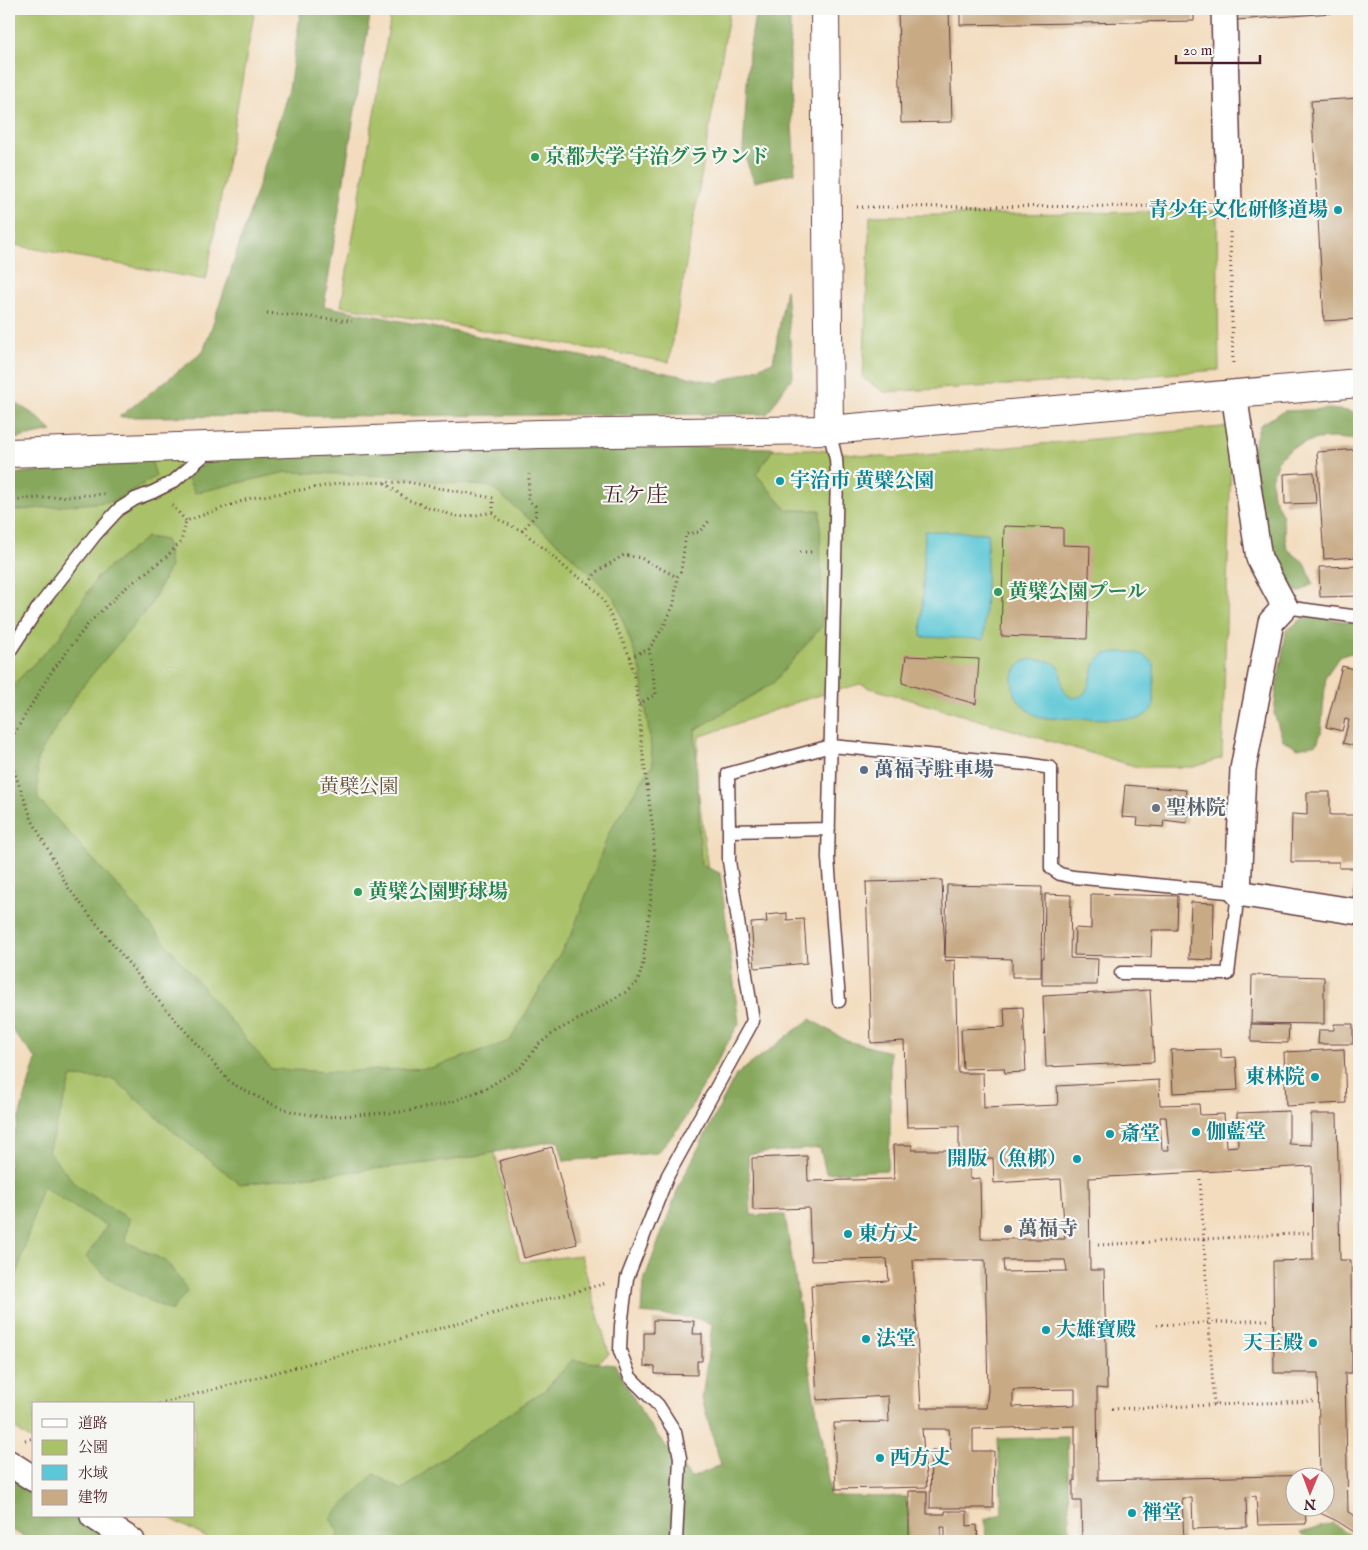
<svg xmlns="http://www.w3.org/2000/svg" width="1368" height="1550" font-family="'IM FELL English','Noto Serif JP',serif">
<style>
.green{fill:#a9c167;stroke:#7a7049}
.forest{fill:#86a75c;stroke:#686344}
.water{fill:#5cc7d6;stroke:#537380}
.building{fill:#c8aa85;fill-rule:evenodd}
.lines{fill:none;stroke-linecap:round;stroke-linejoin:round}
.lane-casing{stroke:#633b41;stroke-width:15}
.street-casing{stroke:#633b41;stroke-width:28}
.secondary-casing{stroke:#633b41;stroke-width:30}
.path{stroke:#633b41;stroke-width:3;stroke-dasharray:1 4;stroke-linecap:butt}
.lane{stroke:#fff;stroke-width:12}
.street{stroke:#fff;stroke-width:25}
.secondary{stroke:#fff;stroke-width:28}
.leisure-dot{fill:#2e9e5b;stroke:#f6f6f2;stroke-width:2}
.culture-dot{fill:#0f9aa8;stroke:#f6f6f2;stroke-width:2}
.service-dot{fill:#5c6f8a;stroke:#f6f6f2;stroke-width:2}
.worship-dot{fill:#6b7280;stroke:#f6f6f2;stroke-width:2}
.labels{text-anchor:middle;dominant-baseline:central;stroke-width:4.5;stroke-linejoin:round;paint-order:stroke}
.leisure-label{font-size:20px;font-weight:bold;fill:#27864d;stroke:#f6f6f2;text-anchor:start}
.culture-label{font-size:20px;font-weight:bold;fill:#0d838f;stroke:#f6f6f2;text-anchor:start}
.service-label{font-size:20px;font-weight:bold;fill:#4e5e75;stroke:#f6f6f2;text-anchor:start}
.park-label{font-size:20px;fill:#66503d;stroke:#f6f6f2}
.worship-label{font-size:20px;font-weight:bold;fill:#5b616d;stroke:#f6f6f2;text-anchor:start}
.quarter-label{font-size:22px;fill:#4a1f2b;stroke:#f6f6f2}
</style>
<rect width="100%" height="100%" fill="#f6f6f2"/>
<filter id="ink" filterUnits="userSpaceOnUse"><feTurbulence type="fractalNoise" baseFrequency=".02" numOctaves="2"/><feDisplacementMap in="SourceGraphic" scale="10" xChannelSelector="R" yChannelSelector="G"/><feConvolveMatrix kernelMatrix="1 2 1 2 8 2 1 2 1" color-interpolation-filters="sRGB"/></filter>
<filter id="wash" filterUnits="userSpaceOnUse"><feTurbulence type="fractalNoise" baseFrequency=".0096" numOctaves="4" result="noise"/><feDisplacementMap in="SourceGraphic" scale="20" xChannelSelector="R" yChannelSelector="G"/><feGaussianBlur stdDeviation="1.12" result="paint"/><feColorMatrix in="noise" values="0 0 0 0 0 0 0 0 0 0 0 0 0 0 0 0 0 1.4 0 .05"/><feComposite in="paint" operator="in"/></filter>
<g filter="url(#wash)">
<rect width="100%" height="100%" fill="#f3dcbd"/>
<!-- green -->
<path class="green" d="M9 9H255L206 280 9 244Z
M392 9H730L669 362 341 306Z
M1217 211 1219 370 1065 382 884 392 863 378 870 216Z
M1232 426 1222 758 1194 767H1138L867 687 866 686 860 684 803 700 699 737 696 772 726 1019 335 1141 9 946V473L14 474 223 452 808 449 893 458Z
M66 1041 493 1144 520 1262 581 1255 609 1354 342 1541H213L165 1516H194V1404H34V1442L9 1424V1252Z"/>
<!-- forest -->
<path class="forest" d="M301 9H371L324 306 718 383 773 362 786 289 793 376 767 414 119 417 203 352 228 280 289 89Z
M756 9H790V90L795 173 754 182 743 151 749 51Z
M9 399 38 417 52 431 9 440Z
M1329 409 1348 411 1359 414V440L1334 438 1317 439 1293 447 1279 458 1271 479 1273 496 1282 514 1287 549 1305 563 1313 583 1300 592 1283 590 1273 571 1250 456 1260 425 1284 411Z
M648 445 774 448 756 474 787 510H820L822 626 773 683 695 730 701 865 720 873 739 1023 681 1125 657 1153 564 1161 558 1140 454 1160 240 1184 175 1133 114 1079 72 1077 48 1151 77 1186 129 1219 125 1241 167 1262 188 1291 171 1311 113 1282 86 1257 107 1226 82 1212 42 1186 9 1302V1141L14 1135 36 1059 9 1027V689L59 638 98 576 147 537 166 540 170 567 150 606 79 690 37 759 38 799 121 890 271 1069 332 1072 430 1068 510 1041 572 933 610 830 653 764 641 671 615 598 560 545 491 487 390 476 286 472 195 493 187 477 223 452Z
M150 457 156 476 115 501 9 511V473L14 474Z
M1307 615 1359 624V654L1351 653 1339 657 1326 676 1321 733 1317 744 1298 748 1283 740 1274 714 1276 692 1286 631Z
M810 1019 847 1041 890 1052V1141L887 1170 826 1173 820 1148 748 1154 751 1215H785L814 1397 823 1441 830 1496 906 1497 913 1541H332L340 1535 330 1518 374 1474 402 1490 450 1453 545 1390 572 1360 615 1365 648 1423 691 1478 721 1465 702 1399 712 1324 694 1318 641 1313 643 1283 680 1184 736 1075Z
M1359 1404V1451L1353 1412Z
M1067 1437 1070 1541H986L985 1519 1002 1514 998 1439Z
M9 1475 34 1489V1516H81L124 1541H34L9 1529Z
M1333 1523 1359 1541H1311L1301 1533Z"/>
<!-- water -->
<path class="water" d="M925 531 988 533 984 639 921 637Z
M1116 652C1131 652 1144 651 1154 664V705C1150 713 1145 716 1137 719L1041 718C1025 711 1009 695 1013 676 1015 670 1019 664 1025 661 1030 659 1035 659 1040 660 1072 661 1054 685 1068 695 1073 700 1080 697 1085 693 1095 675 1089 654 1116 652Z"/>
<g id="blocks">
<!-- building -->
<path class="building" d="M898 9H949L952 122 901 123Z
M960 9H1194V21L960 25Z
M1235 9H1332V13L1236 20Z
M1359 98V319L1324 321 1311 101Z
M1359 449V557L1324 559 1317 452Z
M1314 472 1316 503 1285 504 1284 474Z
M1004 526 1063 528V545L1090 546 1087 639 1001 636Z
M1359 566V596L1320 597 1319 567Z
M906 656 979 659 976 704 902 683Z
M1342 666 1359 670V747L1343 743 1349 720 1345 719 1342 731 1326 727Z
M1125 785 1186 790 1185 803H1188L1187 823 1164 820 1163 827 1137 825 1138 818 1122 817Z
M1307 792H1330V815H1359V868H1339V862H1291L1292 814 1307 815Z
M942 880 945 961 955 960 958 1073H983L984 1108 1058 1105 1057 1086 1159 1080 1160 1105 1199 1104 1200 1115 1224 1114 1226 1147 1238 1146 1237 1113 1289 1111V1144L1311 1145V1114H1337L1340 1260H1351L1352 1373H1345L1348 1512 1359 1518V1535L1337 1521 1320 1513V1508H1326V1478H1296V1508H1305L1306 1524 1258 1525 1256 1496 1246 1497 1247 1527 1193 1529 1192 1498H1182L1184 1541H1082L1081 1501H1073V1481H1075V1426L973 1429V1451H994L993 1508H930L931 1451 951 1450 949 1429H922L927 1487 836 1489 834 1423 889 1422 888 1396 817 1400 811 1285 889 1281 887 1259 811 1261 809 1208 753 1210 752 1158 807 1156 808 1181 894 1179 893 1145H912V1150H959V1126L907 1127 904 1041 871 1043 866 882ZM1160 1117H1166L1169 1150H1162ZM993 1158 994 1183 1061 1179 1065 1239H981L980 1178 970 1179V1159ZM1312 1166 1313 1260 1273 1261 1274 1373H1318L1320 1475 1098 1480 1097 1388 1107 1389 1104 1270H1090L1089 1178ZM913 1260H985L988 1390 986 1408H921ZM1003 1260H1065L1067 1271 1004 1272ZM1075 1389V1405L1013 1407V1390Z
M1353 884H1359V898H1353Z
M947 885 1042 887 1041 977H1012V959L945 957Z
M1045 894 1071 895 1070 958 1098 959 1097 985H1042V958H1044Z
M1091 894 1178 896 1177 930H1152L1151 957 1074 955 1075 928 1091 929Z
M1191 902 1214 903 1213 960 1189 959Z
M787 913V920L804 919 807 963 755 968 751 923 767 922 766 915Z
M1252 975 1324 977V1024L1251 1023Z
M1150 990 1154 1062 1046 1067 1043 996Z
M1023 1007 1026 1072 1005 1073 1004 1068 963 1069 961 1029 1005 1027 1004 1008Z
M1251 1024 1289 1025 1288 1043 1251 1042Z
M1334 1024H1353V1044H1318L1319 1030H1334Z
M1356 1027H1359V1061H1358Z
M1221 1049V1058L1236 1057 1238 1090 1173 1093 1171 1050Z
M1344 1049 1346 1103 1286 1106 1284 1052Z
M552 1147 577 1244 524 1258 499 1161Z
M653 1320 694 1321 693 1334H702V1361H697V1375L655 1374V1367L644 1366V1333H653Z
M909 1491H927V1514H945V1511H967V1526L977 1525 978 1541H945V1527H941V1541H919V1539H909Z"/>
</g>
</g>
<g filter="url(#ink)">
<use href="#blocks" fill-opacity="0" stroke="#633b41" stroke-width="1"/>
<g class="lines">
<!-- lane casing -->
<g class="lane-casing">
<path id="lane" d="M829 430 836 459 837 475 828 858 839 1001
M1285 607 1359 617
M9 652 38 608 95 535 119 509 135 499 153 492 173 482 210 450
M729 831 728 774 831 746 1027 764 1051 768V868L1060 874 1073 877 1238 893 1228 974 1121 973
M676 1541 680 1458 675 1432 658 1405 630 1377 620 1351 621 1326 627 1278 668 1175 753 1021 729 861V831L829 829"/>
</g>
<!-- street casing -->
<g class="street-casing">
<path id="street" d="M1224 9 1229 206
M1234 394 1259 558 1285 607 1271 622 1243 769 1238 893 1359 912
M9 1463 34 1479
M93 1516 132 1541"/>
</g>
<!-- secondary casing -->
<g class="secondary-casing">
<path id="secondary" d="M825 9 829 430
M9 453 540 434 829 430 1359 383"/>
</g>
<!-- path -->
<path class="path" d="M857 207 1202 206
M1230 232 1233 366
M267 313 352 321
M385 483 408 500 452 515 465 517 493 512
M9 503 24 499 105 494
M172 505 186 521
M522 531 536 515 535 506 528 500 529 474
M800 552H814
M589 584 596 572 624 555 641 558 677 577
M630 657 649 649 664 626 674 604 677 577 681 571 686 534 699 532 711 519
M639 704 656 694 649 649
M9 742 50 674 88 624 123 590 166 557 181 542 186 521
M9 751 11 763 32 820 69 889 158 1000 231 1083 269 1103 293 1112 325 1117 401 1112 446 1104 487 1088 521 1067 539 1044 556 1031 583 1017 626 992 638 982 643 963 655 866 653 830 641 740 639 704 630 657 602 597 589 584 569 571 546 550 522 531 498 519 493 512V498L407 482 343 483 251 498 186 521
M1200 1179 1214 1405
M1098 1245 1309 1233
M1351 1312H1359
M1157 1325 1268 1320
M159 1404 607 1283
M1112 1409 1314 1401
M25 1440 34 1438"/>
<!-- lane -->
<use href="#lane" class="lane"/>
<!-- street -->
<use href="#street" class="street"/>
<!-- secondary -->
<use href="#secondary" class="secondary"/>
</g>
</g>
<!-- markers -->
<g class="leisure-dot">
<circle cx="535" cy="157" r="5"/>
<circle cx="998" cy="592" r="5"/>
<circle cx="358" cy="892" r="5"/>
</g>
<g class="culture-dot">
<circle cx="1338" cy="210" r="5"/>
<circle cx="780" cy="481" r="5"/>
<circle cx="1315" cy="1077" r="5"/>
<circle cx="1196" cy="1132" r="5"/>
<circle cx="1110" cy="1134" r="5"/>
<circle cx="1077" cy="1159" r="5"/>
<circle cx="848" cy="1234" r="5"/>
<circle cx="1046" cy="1330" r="5"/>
<circle cx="866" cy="1339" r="5"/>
<circle cx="1313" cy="1343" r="5"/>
<circle cx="880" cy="1458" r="5"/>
<circle cx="1132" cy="1513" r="5"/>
</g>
<circle class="service-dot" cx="864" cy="770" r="5"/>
<g class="worship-dot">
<circle cx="1156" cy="808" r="5"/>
<circle cx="1008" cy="1229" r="5"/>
</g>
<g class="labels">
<!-- leisure labels -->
<g class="leisure-label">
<text x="545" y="157">京都大学 宇治グラウンド</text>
<text x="1008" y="592">黄檗公園プール</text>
<text x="368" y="892">黄檗公園野球場</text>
</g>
<!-- culture labels -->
<g class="culture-label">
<text x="1328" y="210" text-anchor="end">青少年文化研修道場</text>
<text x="790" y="481">宇治市 黄檗公園</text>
<text x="1305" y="1077" text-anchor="end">東林院</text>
<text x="1206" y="1132">伽藍堂</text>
<text x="1120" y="1134">斎堂</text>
<text x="1067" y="1159" text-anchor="end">開版（魚梆）</text>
<text x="858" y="1234">東方丈</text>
<text x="1056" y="1330">大雄寶殿</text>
<text x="876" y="1339">法堂</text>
<text x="1303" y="1343" text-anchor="end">天王殿</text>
<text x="890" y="1458">西方丈</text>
<text x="1142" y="1513">禅堂</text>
</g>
<!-- service labels -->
<g class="service-label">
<text x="874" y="770">萬福寺駐車場</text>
</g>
<!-- park labels -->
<g class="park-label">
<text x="359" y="787">黄檗公園</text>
</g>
<!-- worship labels -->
<g class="worship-label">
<text x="1166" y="808">聖林院</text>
<text x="1018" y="1229">萬福寺</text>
</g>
<!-- quarter labels -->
<g class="quarter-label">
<text x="635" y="496">五ケ庄</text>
</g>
</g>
<!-- margin -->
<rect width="1368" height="1550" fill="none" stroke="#f6f6f2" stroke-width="30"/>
<!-- legend -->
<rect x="32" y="1402" width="162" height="115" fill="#f6f6f2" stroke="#b1a0a2"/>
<rect x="42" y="1419" width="25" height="8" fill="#ffffff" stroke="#b1a0a2"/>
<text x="78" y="1428" font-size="15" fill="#4a1f2b">道路</text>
<rect x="42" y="1440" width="25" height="15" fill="#a9c167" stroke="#b1a0a2"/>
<text x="78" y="1452" font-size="15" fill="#4a1f2b">公園</text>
<rect x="42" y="1465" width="25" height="15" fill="#5cc7d6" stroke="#b1a0a2"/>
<text x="78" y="1478" font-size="15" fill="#4a1f2b">水域</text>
<rect x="42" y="1490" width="25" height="15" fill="#c8aa85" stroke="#b1a0a2"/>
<text x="78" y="1502" font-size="15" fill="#4a1f2b">建物</text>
<!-- north arrow -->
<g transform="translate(1310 1492) rotate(181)"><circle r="24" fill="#f6f6f2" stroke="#b1a0a2"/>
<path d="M0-4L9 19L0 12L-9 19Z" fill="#d1495b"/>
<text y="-8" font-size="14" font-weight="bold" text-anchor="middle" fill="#4a1f2b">N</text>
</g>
<!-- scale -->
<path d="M1176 55v8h84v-8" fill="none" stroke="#4a1f2b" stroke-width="2.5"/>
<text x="1183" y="55" font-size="15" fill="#4a1f2b" stroke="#f6f6f2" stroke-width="4" paint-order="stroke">20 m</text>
</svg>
